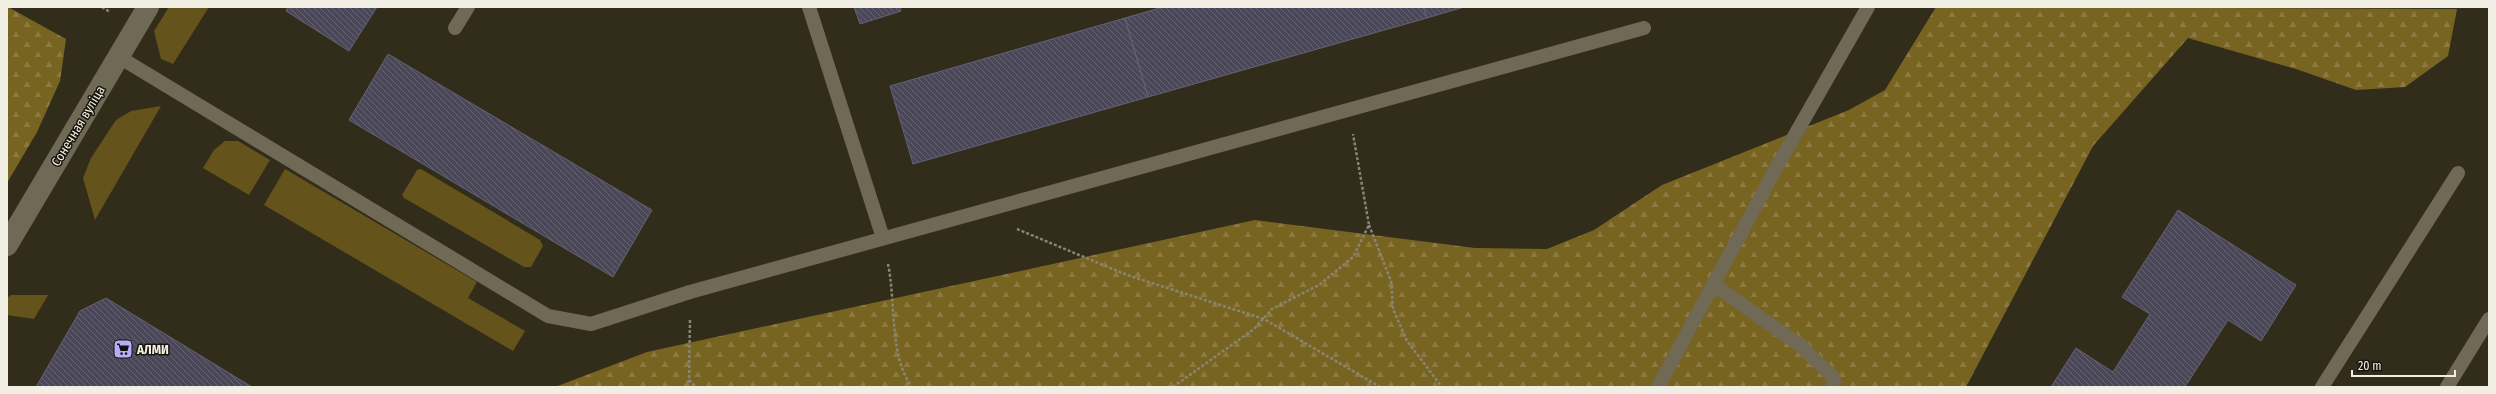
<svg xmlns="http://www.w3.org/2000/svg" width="2496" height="394" font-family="'Fira Sans Condensed',sans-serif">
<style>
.green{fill:#64531a}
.forest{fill:url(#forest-firs)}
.building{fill:url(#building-back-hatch);stroke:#646174}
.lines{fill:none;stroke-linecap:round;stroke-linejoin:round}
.path{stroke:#898576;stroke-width:2.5;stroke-dasharray:3 2;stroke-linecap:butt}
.lane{stroke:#706956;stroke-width:14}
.secondary{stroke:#706956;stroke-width:22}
.labels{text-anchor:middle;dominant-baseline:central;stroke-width:3;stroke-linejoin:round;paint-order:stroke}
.street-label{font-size:13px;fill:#f1eee3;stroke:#18150d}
.poi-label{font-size:13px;font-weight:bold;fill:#f1eee3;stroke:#18150d;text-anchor:start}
</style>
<defs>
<pattern id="forest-firs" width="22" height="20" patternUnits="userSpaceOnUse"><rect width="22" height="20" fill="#786421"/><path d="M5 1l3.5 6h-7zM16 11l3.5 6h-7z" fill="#8c7a41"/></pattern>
<pattern id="building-back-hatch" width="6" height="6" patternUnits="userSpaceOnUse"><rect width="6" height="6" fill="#4a4759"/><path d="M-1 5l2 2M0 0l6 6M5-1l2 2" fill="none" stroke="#656271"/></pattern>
</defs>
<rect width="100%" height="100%" fill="#322d1b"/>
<!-- green -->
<path class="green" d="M169 7H209L173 64 161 59 154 31Z
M161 106 95 220 83 178 91 158 116 120 131 111Z
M225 141H238L270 160 249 195 203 168 214 150Z
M285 169 477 282 468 298 525 331 513 351 264 205Z
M421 169 540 240 543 246 531 267H524L404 198 402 195 417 170Z
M11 295H48L34 319 7 315V298Z"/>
<!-- forest -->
<path class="forest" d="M8 7 66 39 60 81 37 132 7 183Z
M1936 7 2457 9 2448 56 2405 87 2356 90 2296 69 2188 38 2093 146 1966 387H555L647 352 1255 220 1475 248 1547 249 1594 230 1662 185 1849 110 1885 90Z"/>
<!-- building -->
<path class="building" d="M288 7H377L349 51 286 11Z
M854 7H900L901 11 860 24Z
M1163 7H1423L1427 18 1148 97 1125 18Z
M1423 7H1464L1427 18Z
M1125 18 1148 97 913 164 890 86Z
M388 54 652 210 613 277 349 120Z
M2178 210 2296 285 2261 341 2228 320 2185 387H2051L2076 348 2113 372 2150 314 2122 297Z
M106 298 252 387H36L80 311Z"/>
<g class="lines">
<!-- path -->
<path class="path" d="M102 7 110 12
M1369 225 1391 281 1393 309 1407 341 1442 387
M1017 229 1127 275 1264 319 1380 387
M888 264C896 301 889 357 912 387
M689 380 696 387
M444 387V386
M685 387 689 380 690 318
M1173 387 1254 329 1272 309 1319 285 1353 257 1369 225 1353 134"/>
<!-- lane -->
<path class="lane" d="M809 7 883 238
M455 28 468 7
M119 57 548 316 591 324 690 292 1644 28
M1713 284 1801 346 1834 378 1833 387
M1658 387 1775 170 1868 7
M2322 387 2458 173
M2447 387 2489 319"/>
<!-- secondary -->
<path class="secondary" d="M7 245 148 7"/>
</g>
<!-- icons -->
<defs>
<g id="supermarket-square" transform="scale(1)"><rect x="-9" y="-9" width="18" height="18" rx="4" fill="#b9abf7" stroke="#18150d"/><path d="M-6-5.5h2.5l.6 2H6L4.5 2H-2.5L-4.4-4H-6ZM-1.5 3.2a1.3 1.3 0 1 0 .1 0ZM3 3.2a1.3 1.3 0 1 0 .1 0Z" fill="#111"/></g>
</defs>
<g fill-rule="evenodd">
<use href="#supermarket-square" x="123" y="349"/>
</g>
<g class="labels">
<!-- street labels -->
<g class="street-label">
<text transform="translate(78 126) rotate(-59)">Сонечная вуліца</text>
</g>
<!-- poi labels -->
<g class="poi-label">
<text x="137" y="349">АЛМИ</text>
</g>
</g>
<!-- border -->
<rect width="2496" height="394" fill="none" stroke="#f1eee3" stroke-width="16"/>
<!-- scale -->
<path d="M2352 370v6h103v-6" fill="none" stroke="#f1eee3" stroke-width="2"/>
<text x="2358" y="370" font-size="12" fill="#f1eee3" stroke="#18150d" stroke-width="3" paint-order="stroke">20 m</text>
</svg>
